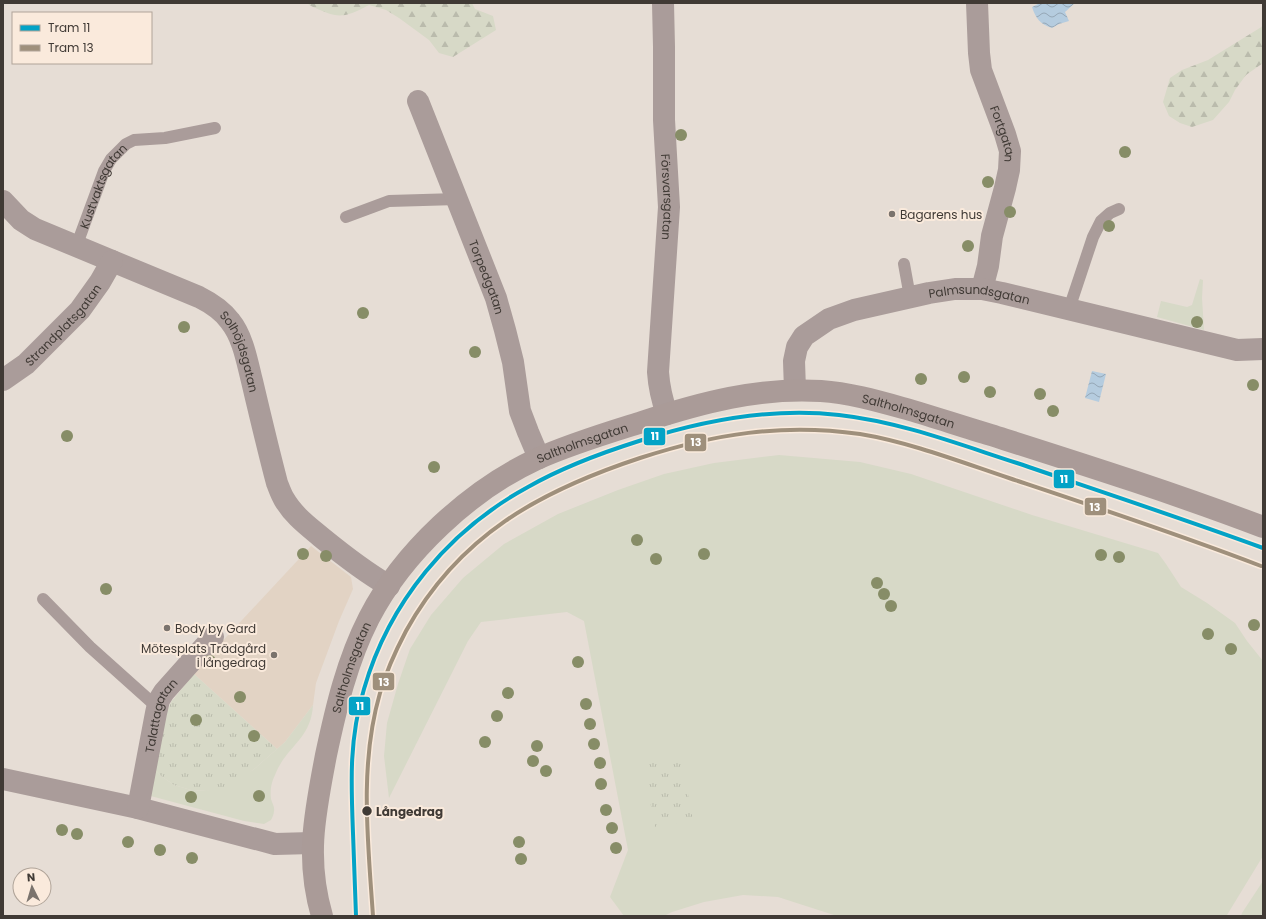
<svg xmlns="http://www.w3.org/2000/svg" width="1266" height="919" font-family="Poppins,sans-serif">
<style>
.built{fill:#e2d3c4}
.grass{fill:#d7d9c7}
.forest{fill:url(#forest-firs)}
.park{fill:url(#park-tufts)}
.water{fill:url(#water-waves)}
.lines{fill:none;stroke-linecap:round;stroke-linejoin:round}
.lane{stroke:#aa9c9a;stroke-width:12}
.street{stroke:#aa9c9a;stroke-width:22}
.secondary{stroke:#aa9b98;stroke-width:22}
.tram-1-casing{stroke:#faeadc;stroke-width:7}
.tram-2-casing{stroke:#faeadc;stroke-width:7}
.tram-1{stroke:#03a3c6;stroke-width:4}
.tram-2{stroke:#9f907c;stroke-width:4}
.tree{fill:#878d67}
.poi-dot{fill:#7a736d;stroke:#faeadc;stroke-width:1.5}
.stop-dot{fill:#403a35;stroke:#faeadc;stroke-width:1.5}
.labels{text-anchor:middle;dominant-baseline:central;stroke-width:4;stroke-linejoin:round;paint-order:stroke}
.street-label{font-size:12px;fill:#403a35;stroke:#faeadc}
.poi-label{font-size:12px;fill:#403a35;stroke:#faeadc;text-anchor:start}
.stop-label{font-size:12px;font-weight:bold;fill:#403a35;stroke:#faeadc;text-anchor:start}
.line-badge{stroke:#faeadc;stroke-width:1.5}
.badge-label{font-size:11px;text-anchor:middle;font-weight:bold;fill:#fff}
</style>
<defs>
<pattern id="forest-firs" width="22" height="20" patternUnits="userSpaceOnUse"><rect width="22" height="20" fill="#d7d9c7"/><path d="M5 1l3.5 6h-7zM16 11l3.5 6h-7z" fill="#babbac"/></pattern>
<pattern id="park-tufts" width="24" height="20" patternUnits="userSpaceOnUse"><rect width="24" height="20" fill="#d7d9c7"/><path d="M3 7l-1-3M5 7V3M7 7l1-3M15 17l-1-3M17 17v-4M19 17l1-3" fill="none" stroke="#babbac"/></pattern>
<pattern id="water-waves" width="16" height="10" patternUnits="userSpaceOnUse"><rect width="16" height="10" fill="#b5ccdf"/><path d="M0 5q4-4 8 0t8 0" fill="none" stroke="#95a7b6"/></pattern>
</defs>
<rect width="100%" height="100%" fill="#e6ddd5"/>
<!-- built -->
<path class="built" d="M311 546 351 577 353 589 339 621 316 683 313 705 285 742 277 749 194 674 203 662Z"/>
<!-- grass -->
<path class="grass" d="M1200 279 1203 280 1202 298 1204 330 1157 317 1161 301 1187 307 1192 305Z
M779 455 860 462 911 474 1032 515 1158 553 1166 564 1181 587 1207 603 1235 623 1247 641 1263 661V856L1227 915 837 916 778 897 743 895 704 902 672 912 664 916H624L610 897 628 850 584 621 567 612 481 622 468 641 389 798 384 756 387 723 398 684 410 649 431 615 463 578 504 544 558 514 618 490 664 474 714 463Z
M313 705C311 740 286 746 275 775 271 783 270 790 271 799 272 803 275 807 274 811 274 814 272 818 271 820L264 824 244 821 147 795 152 766 161 776 174 785 191 790 207 791 253 770 285 742Z
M1263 881V916H1241L1242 913Z"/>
<!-- forest -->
<path class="forest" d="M308 3H472L475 9 493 16 496 30 453 57 439 53 429 40 399 18 386 10 369 5C341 20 337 18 309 5Z
M1263 26V63L1246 75 1235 90 1229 102 1213 120 1192 127 1180 123 1169 116 1163 102 1170 78 1182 70 1208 60Z"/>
<!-- park -->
<path class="park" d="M194 674 277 749 253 770 223 788 207 791 191 790 174 785 161 776 152 766 161 726 171 702Z
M681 757 693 820 655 827 643 764Z"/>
<!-- water -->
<path class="water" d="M1040 3H1075L1065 12 1069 21 1059 24 1052 28C1040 24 1036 19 1032 7Z
M1092 371 1106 374 1099 402 1085 398Z"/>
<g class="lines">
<!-- lane -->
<g class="lane">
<path d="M346 217 389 201 457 199"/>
<path id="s1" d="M76 247 104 171 111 159 126 144 134 140 165 138 215 128"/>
<path d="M904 264 910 297"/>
<path d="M1069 309 1093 237 1101 221 1110 213 1119 209"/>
<path d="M43 599 90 647 157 707"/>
</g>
<!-- street -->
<g class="street">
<path id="s2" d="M663 3 664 47V120L669 207 658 372C659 387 662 400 667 414"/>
<path id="s3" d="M977 3 979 53 981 70 1005 134 1010 151 1009 170 1005 188 992 236 988 266 982 289"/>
<path id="s4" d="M418 101 496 298 505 330 513 362 520 411 528 432 539 458"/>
<path id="s5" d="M3 201 21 220 35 229 199 297C211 303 222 310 230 321 243 337 247 361 252 381 260 415 268 449 277 483 279 488 281 494 284 499 293 515 308 526 321 537 343 555 365 572 389 586"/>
<path id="s6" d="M3 380 26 364 80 310 100 282 112 261"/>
<path id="s7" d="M795 390 794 361 797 347 804 336 829 319 854 310 929 293 955 289H982L1002 293 1237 350 1263 349"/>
<path d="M3 779 138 808 275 844 312 843"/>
<path id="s8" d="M138 808 156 713 159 700 164 692 213 637"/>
</g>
<!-- secondary -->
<path class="secondary" id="s9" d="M322 916C305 858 315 813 326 755 336 708 347 661 369 618 403 552 470 490 537 459 570 444 607 433 642 422 700 403 759 387 821 391 851 393 881 402 910 410 937 418 964 427 991 435 1082 464 1174 493 1263 527"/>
<!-- tram-1 casing -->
<g class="tram-1-casing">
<path id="tram-1" d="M356 916C355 888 354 861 353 833 351 782 349 739 364 689 389 602 449 530 528 487 563 467 601 453 639 441 704 420 771 407 839 415 901 422 958 444 1017 463 1099 491 1181 518 1263 548"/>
</g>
<!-- tram-2 casing -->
<g class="tram-2-casing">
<path id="tram-2" d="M373 916C368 842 359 765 380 693 386 672 396 650 406 631 459 535 540 491 640 458 714 434 782 423 860 434 909 442 961 462 1009 478 1093 506 1178 534 1261 566"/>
</g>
<!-- tram-1 -->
<use href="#tram-1" class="tram-1"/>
<!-- tram-2 -->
<use href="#tram-2" class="tram-2"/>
</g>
<!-- trees -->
<g class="tree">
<circle cx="681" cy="135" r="6"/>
<circle cx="1125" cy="152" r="6"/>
<circle cx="988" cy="182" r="6"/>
<circle cx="1010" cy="212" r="6"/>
<circle cx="1109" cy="226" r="6"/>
<circle cx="968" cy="246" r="6"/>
<circle cx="363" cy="313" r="6"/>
<circle cx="1197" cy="322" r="6"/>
<circle cx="184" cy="327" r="6"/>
<circle cx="475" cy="352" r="6"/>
<circle cx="964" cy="377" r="6"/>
<circle cx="921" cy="379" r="6"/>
<circle cx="1253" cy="385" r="6"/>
<circle cx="990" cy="392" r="6"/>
<circle cx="1040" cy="394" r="6"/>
<circle cx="1053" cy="411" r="6"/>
<circle cx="67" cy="436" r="6"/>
<circle cx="434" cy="467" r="6"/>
<circle cx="637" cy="540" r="6"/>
<circle cx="303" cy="554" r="6"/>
<circle cx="704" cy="554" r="6"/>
<circle cx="1101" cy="555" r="6"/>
<circle cx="326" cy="556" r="6"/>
<circle cx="1119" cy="557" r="6"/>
<circle cx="656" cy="559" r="6"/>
<circle cx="877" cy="583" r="6"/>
<circle cx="106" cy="589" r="6"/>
<circle cx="884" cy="594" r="6"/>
<circle cx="891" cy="606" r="6"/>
<circle cx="1254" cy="625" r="6"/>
<circle cx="1208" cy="634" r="6"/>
<circle cx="1231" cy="649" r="6"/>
<circle cx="210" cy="661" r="6"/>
<circle cx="578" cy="662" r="6"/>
<circle cx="508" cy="693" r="6"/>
<circle cx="240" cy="697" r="6"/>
<circle cx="586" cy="704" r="6"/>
<circle cx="497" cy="716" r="6"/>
<circle cx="196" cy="720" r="6"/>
<circle cx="590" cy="724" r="6"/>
<circle cx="254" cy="736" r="6"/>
<circle cx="485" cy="742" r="6"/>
<circle cx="594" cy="744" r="6"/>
<circle cx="537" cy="746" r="6"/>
<circle cx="533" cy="761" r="6"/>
<circle cx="600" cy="763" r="6"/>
<circle cx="546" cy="771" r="6"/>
<circle cx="601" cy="784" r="6"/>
<circle cx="259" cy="796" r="6"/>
<circle cx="191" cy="797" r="6"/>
<circle cx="606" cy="810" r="6"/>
<circle cx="612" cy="828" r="6"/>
<circle cx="62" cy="830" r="6"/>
<circle cx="77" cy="834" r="6"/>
<circle cx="128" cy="842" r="6"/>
<circle cx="519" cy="842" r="6"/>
<circle cx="616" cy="848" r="6"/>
<circle cx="160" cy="850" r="6"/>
<circle cx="192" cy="858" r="6"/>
<circle cx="521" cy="859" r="6"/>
</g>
<!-- markers -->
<g class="poi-dot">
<circle cx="892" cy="214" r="4"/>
<circle cx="167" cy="628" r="4"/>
<circle cx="274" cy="655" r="4"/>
</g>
<circle class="stop-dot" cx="367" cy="811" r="5.5"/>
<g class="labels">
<!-- street labels -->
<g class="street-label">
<text stroke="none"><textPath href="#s3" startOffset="135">Fortgatan</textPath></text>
<text stroke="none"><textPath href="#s1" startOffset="67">Kustvaktsgatan</textPath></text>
<text stroke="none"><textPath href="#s2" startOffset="194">Försvarsgatan</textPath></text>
<text stroke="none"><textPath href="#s4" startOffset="189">Torpedgatan</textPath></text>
<text stroke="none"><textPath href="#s7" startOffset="241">Palmsundsgatan</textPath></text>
<text stroke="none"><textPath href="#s6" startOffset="82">Strandplatsgatan</textPath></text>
<text stroke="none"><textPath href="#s5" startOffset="292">Solhöjdsgatan</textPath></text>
<text stroke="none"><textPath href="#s9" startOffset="926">Saltholmsgatan</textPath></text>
<text stroke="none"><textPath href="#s9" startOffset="590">Saltholmsgatan</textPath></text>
<text stroke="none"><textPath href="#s9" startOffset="254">Saltholmsgatan</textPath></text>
<text stroke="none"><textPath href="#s8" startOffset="96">Talattagatan</textPath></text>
</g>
<!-- poi labels -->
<g class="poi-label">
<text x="900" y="214">Bagarens hus</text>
<text x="175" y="628">Body by Gard</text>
<text x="266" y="648" text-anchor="end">Mötesplats Trädgård<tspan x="266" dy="14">i långedrag</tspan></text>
</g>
<!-- stop labels -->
<g class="stop-label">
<text x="376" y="811">Långedrag</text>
</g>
</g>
<g class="line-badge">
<rect x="643" y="427" width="23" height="19" rx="4" fill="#03a3c6"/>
<rect x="684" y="433" width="23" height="19" rx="4" fill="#9f907c"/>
<rect x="1053" y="469" width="22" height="20" rx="4" fill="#03a3c6"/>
<rect x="1084" y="497" width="23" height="19" rx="4" fill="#9f907c"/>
<rect x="372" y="672" width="23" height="19" rx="4" fill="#9f907c"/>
<rect x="348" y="696" width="23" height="20" rx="4" fill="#03a3c6"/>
</g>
<g class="badge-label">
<text x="655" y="440">11</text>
<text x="696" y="446">13</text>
<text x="1064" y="483">11</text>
<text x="1095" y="511">13</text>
<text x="384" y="686">13</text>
<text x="360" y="710">11</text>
</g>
<!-- border -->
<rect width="1266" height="919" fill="none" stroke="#403a35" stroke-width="8"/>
<!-- legend -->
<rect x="12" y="12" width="140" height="52" fill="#faeadc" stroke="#b0a499"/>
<rect x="20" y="25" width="20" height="6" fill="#03a3c6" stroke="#b0a499"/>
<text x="48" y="32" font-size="12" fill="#403a35">Tram 11</text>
<rect x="20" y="45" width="20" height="6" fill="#9f907c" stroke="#b0a499"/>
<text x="48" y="52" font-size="12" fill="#403a35">Tram 13</text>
<!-- north arrow -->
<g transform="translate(32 887) rotate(355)"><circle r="19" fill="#faeadc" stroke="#b0a499"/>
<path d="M0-3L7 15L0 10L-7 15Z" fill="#7a736d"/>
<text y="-6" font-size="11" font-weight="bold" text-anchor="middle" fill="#403a35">N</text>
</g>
</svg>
